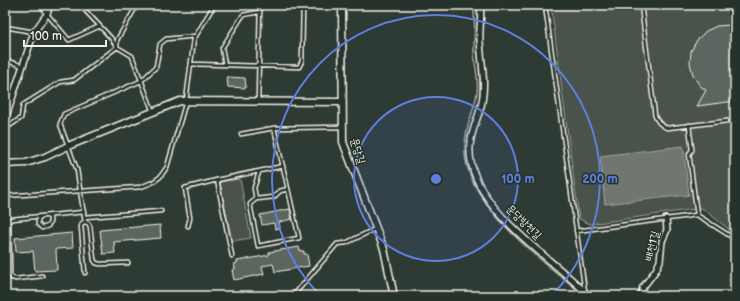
<svg xmlns="http://www.w3.org/2000/svg" width="740" height="301" font-family="'Balsamiq Sans','Poor Story',sans-serif">
<style>
.green{fill:#48524c;stroke:#9ea29a}
.water{fill:#6f7770;stroke:#a4a8a0}
.lines{fill:none;stroke-linecap:round;stroke-linejoin:round}
.stream{stroke:#a4a8a0;stroke-width:1.5}
.building{fill:#5c655e;stroke:#f4f1e8}
.service-casing{stroke:#f4f1e8;stroke-width:5.5}
.minor-casing{stroke:#f4f1e8;stroke-width:8}
.tertiary-casing{stroke:#f4f1e8;stroke-width:9}
.service{stroke:#26332d;stroke-width:2.5}
.minor{stroke:#26332d;stroke-width:5}
.tertiary{stroke:#26332d;stroke-width:6}
.ring{fill:none;stroke:#5e7fdd;stroke-width:2}
.labels{text-anchor:middle;dominant-baseline:central;stroke-width:3;stroke-linejoin:round;paint-order:stroke}
.street-label{font-size:11px;fill:#f4f1e8;stroke:#26332d}
.centre{fill:#5e7fdd;stroke:#26332d;stroke-width:2}
.ring-label{font-size:12px;text-anchor:middle;font-weight:bold;fill:#5e7fdd;stroke:#26332d;stroke-width:3;stroke-linejoin:round;paint-order:stroke}
</style>
<rect width="100%" height="100%" fill="#2e3b34"/>
<filter id="ink" filterUnits="userSpaceOnUse"><feTurbulence type="fractalNoise" baseFrequency=".025" numOctaves="2"/><feDisplacementMap in="SourceGraphic" scale="8" xChannelSelector="R" yChannelSelector="G"/><feConvolveMatrix kernelMatrix="1 2 1 2 8 2 1 2 1" color-interpolation-filters="sRGB"/></filter>
<g filter="url(#ink)">
<!-- green -->
<path class="green" d="M551 5H735V230L731 231 702 208 590 224 579 219Z
M240 179 251 238 232 241 220 182Z"/>
<!-- water -->
<path class="water" d="M683 146 689 195 605 204 600 156Z"/>
<g class="lines">
<!-- stream -->
<path class="stream" d="M473 5C476 21 474 37 474 54 475 67 479 80 477 93 474 110 466 126 465 143 459 202 545 262 585 296"/>
</g>
<!-- building -->
<path class="building" d="M730 25 735 26V101L697 106 706 90 700 86 693 75 690 63 691 51 697 40 706 31 717 26Z
M227 77 245 78 246 88 228 87Z
M290 209 292 219 279 222 280 228 275 229 274 223 262 225 260 215Z
M160 225 161 238 114 242 115 253 103 254 100 230Z
M72 233 73 248 56 249 57 270 35 271 33 251 16 252 15 238Z
M299 247 300 251H304V254H307L309 266 275 272 273 264 262 266 264 274 234 280 232 270 235 269 234 264 237 263V261L269 255V252Z"/>
<g class="lines">
<!-- service casing -->
<g class="service-casing">
<path id="service" d="M41 5 47 14 69 40 100 26
M80 5 111 38 117 47 132 56 153 112
M545 5 585 292
M641 5 655 116C658 122 660 125 667 128L727 121
M5 27 34 32
M5 60 23 66
M191 64 299 67 302 61 303 5
M225 65 222 48 243 15 259 12
M258 101 260 5
M689 125 692 150 689 154 697 215
M5 129 21 118 23 105 60 82 74 80 117 47V40L137 5
M241 134 274 128 342 127
M259 172 254 188 256 199 274 197 280 191 288 189 274 128
M217 180 232 256
M5 196 141 187 153 182 160 177 167 167 186 101 194 39 214 5
M256 199 250 204 258 246 299 238 288 189
M40 217 38 219V224L42 228 48 226 50 222V217L47 216
M84 217 161 211
M188 226 190 218 185 188 217 180 283 166
M576 231 697 215 730 236 735 235
M128 263 100 264 96 263 94 260 90 226 88 223 85 222 77 170 60 124 64 114 141 81 156 67 160 44 166 39 196 36
M85 273 81 226 82 223 85 222
M42 276 16 279 12 278 10 275 9 220 12 219 84 212
M293 296 337 244 346 243 375 229"/>
</g>
<!-- minor casing -->
<g class="minor-casing">
<path id="minor" d="M480 5C482 17 479 29 480 41 481 61 486 82 482 102 479 117 471 130 470 146 466 206 552 257 589 296
M5 120 34 32 47 14 50 5
M640 296 643 287 656 270 660 261 662 241 667 230 666 219"/>
</g>
<!-- tertiary casing -->
<g class="tertiary-casing">
<path id="tertiary" d="M342 5 343 142 384 249 394 296
M5 164 26 163 45 157 68 146 180 101 342 102"/>
</g>
<!-- service -->
<use href="#service" class="service"/>
<!-- minor -->
<use href="#minor" class="minor"/>
<!-- tertiary -->
<use href="#tertiary" class="tertiary"/>
</g>
</g>
<!-- distance rings -->
<circle cx="436" cy="179" r="82" fill="#5e7fdd" fill-opacity=".12"/>
<g class="ring">
<circle cx="436" cy="179" r="82"/>
<path d="M321 296A164 164 0 1 1 551 296"/>
</g>
<g class="labels">
<!-- street labels -->
<g class="street-label">
<text transform="translate(358 151) rotate(73)">문당길</text>
<text transform="translate(524 222) rotate(44)">문당방천길</text>
<text transform="translate(652 246) rotate(-76)">배천1길</text>
</g>
</g>
<circle cx="436" cy="179" r="6" class="centre"/>
<g class="ring-label">
<text x="518" y="183">100 m</text>
<text x="600" y="183">200 m</text>
</g>
<!-- margin -->
<rect width="740" height="301" fill="none" stroke="#26332d" stroke-width="20"/>
<rect x="10" y="10" width="720" height="281" fill="none" stroke="#f4f1e8" stroke-width="1.5" filter="url(#ink)"/>
<!-- scale -->
<path d="M24 40v6h82v-6" fill="none" stroke="#f4f1e8" stroke-width="2"/>
<text x="30" y="40" font-size="12" fill="#f4f1e8" stroke="#26332d" stroke-width="3" paint-order="stroke">100 m</text>
</svg>
